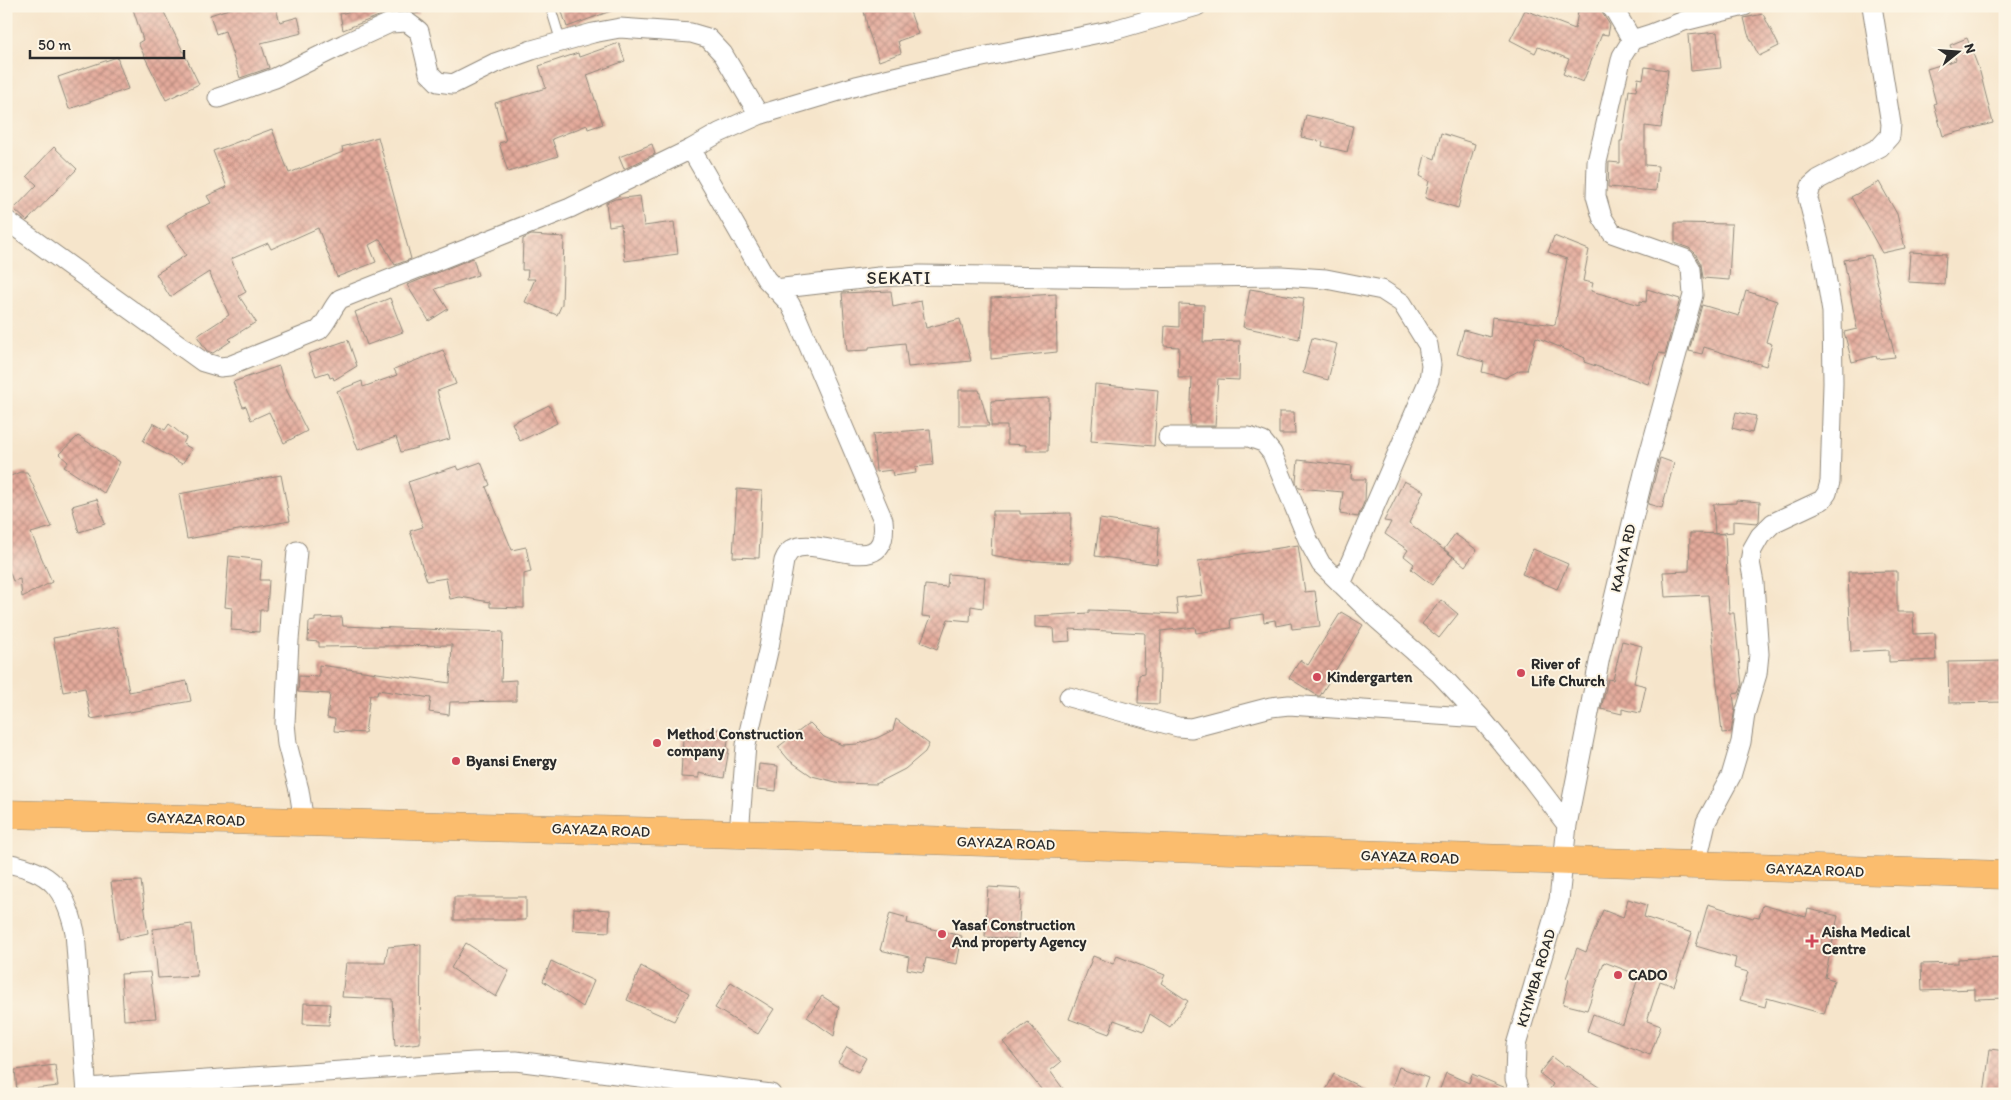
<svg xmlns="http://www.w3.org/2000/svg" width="2011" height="1100" font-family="Itim,sans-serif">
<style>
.building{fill:url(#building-cross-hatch)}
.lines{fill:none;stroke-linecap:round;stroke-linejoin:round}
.lane-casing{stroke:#90887b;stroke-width:11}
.street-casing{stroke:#90887b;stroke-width:21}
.primary-casing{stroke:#90887b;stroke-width:29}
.lane{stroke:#fff;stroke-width:9}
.street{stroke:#fff;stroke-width:19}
.primary{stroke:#fbbd6e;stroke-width:28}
.poi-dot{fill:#d1495b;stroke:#fcf5e5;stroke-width:2}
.labels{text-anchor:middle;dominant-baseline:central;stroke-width:4;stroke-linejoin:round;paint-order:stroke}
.street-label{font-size:15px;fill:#2b2b2b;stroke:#fcf5e5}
.poi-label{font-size:15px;font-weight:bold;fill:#2b2b2b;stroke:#fcf5e5;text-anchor:start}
.quarter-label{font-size:18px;letter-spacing:1px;fill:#2b2b2b;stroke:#fcf5e5}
</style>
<defs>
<pattern id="building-cross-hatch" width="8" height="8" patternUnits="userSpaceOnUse" patternTransform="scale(1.25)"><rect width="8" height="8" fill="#e4aa9b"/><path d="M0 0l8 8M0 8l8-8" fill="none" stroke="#b98b7f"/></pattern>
</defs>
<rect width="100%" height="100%" fill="#fcf5e5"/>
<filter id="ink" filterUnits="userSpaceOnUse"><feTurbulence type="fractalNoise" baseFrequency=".02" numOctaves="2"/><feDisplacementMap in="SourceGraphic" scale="10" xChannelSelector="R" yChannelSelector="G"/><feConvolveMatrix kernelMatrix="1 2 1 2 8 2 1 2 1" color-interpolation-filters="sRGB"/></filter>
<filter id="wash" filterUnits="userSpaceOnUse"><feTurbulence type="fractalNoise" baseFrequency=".0096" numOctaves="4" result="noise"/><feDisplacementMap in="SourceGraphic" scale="20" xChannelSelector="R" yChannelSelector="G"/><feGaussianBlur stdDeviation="1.12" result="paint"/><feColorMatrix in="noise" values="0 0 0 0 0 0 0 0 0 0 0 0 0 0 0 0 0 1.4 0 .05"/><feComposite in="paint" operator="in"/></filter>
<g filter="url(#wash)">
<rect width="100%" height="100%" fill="#f6e5cb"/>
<g id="blocks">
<!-- building -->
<path class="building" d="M132 6H161L199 84 166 100 138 43 143 40Z
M238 6H275L280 22 298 17 302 33 261 43 269 68 240 78 225 31 216 34 210 15Z
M371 6H418L419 13 415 14 406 11 389 12 343 30 340 14Z
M560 6H618L619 8 567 27Z
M863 6H908L918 34 898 41 901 53 879 61 868 30Z
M1579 6 1599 8 1610 25 1608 35 1602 34 1583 82 1563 74 1569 59 1538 47 1535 53 1510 40 1525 10 1575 29Z
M1763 14 1779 46 1759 56 1748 34 1744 18Z
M1717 32 1721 68 1691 71 1688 35Z
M1967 38 1980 72 1993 123 1943 136 1934 104 1936 103 1927 69 1956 60 1950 45Z
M619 43 625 61 587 75 603 124 588 129 587 125 552 139 558 156 508 172 499 143 506 141 495 103 546 88 539 66 578 53 579 57Z
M117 57 128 89 69 109 58 77Z
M1645 67 1668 70 1661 128 1645 126V165L1658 166 1656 191 1608 187 1609 162 1620 163V141H1622L1629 90 1636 91 1638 78 1643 79Z
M1306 115 1353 126 1347 152 1322 146 1323 142 1301 137Z
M272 129 289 173 343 152 342 147 378 137 411 259 395 265 380 239 369 245 376 262 337 277 318 228 271 249 268 243 231 259 246 292 239 296 256 322 229 339 231 341 213 353 207 351 197 336 229 315 209 272 170 297 156 274 186 255 167 226 185 214 211 203 207 196 227 187 213 151Z
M1441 133 1475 144 1458 208 1425 198 1429 181 1420 176 1425 155 1435 159Z
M652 144 655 154 624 169 619 157Z
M54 147 77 169 27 221 14 209 37 185 27 176Z
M1879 182 1897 214 1905 248 1882 253 1851 197Z
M640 196 644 226 674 222 678 254 625 261 621 224 609 226 606 203 615 199Z
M1675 223 1732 224 1729 280 1703 278 1701 264 1695 253 1689 248 1675 243Z
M531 235 564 237 562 304 557 315 525 302 535 279H527L528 270H522L523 239Z
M1554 236 1589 250 1583 281 1593 283 1591 291 1640 305V301L1646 302 1647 289 1680 299 1665 354 1659 353 1648 384 1584 362 1585 358 1536 337 1527 370H1520L1505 378 1482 372 1484 362 1457 354 1464 330 1490 337 1492 317 1555 325 1567 259 1548 252Z
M1910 252 1946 254 1944 284 1908 282Z
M1871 255 1895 357 1877 359 1876 356 1852 362 1844 332 1857 329 1844 260Z
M473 258 478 275 435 289 448 309 429 321 407 285Z
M1250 289 1304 298 1299 339 1243 327Z
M891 291 893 307 921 301 926 328 960 319 971 361 908 367 905 343 869 347V350L847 351 842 293Z
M1746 291 1777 301 1766 342 1772 344 1766 366 1704 347 1702 354 1689 351 1702 305 1739 316Z
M1056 294 1057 352 991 359V298Z
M390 298 403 332 367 345 355 312Z
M1179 304 1204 305 1203 342 1240 341 1239 380 1218 379 1215 426H1190L1192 378H1178L1179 347 1164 346 1165 326 1179 327Z
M1312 338 1337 344 1328 380 1303 373Z
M348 340 357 366 334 380 333 377 330 378 328 372 316 376 308 354Z
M443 350 456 384 437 391 450 439 401 452 396 437 358 450 337 391 362 381 363 387 397 375 394 369Z
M279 366 285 387 307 431 284 443 269 412 251 420 246 406 243 407 233 382Z
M1095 384 1158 390 1154 446 1091 441Z
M959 390H979L989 426H959Z
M1049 398 1048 451H1026V445L1007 444V426H991V401Z
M549 405 557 423 520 441 512 423Z
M1279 412H1294L1295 434H1279Z
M1736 412 1756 416 1752 433 1732 428Z
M153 423 165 430 169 424 186 438 183 444 192 449 182 464 143 441Z
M930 429 933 465 915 467 916 473 893 476 892 470 876 472 873 434Z
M78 436 120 462 104 493 64 467 68 462 59 454Z
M1660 458 1674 463 1662 508 1648 504Z
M1298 460 1352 466 1351 479H1366L1365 500 1358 517 1340 514 1343 492 1299 488 1296 482Z
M481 462 490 485 486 487 512 550 526 547 531 572 524 574V608L490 607V602L460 597 450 599 446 578 427 581 410 531 423 527 408 482 457 466 459 470Z
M20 472H27L52 527 31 533 52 582 22 597 20 579 13 581 6 563V478Z
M281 475 290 521 187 539 179 494Z
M1404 481 1424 491 1409 523 1453 557 1432 585 1411 569 1414 564 1404 556 1408 550 1385 534 1391 522 1384 521Z
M737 489 762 491 759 558 733 557Z
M97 499 105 524 79 532 72 506Z
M1736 500 1760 502 1759 521 1757 523 1733 521V532L1715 534 1713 504 1736 503Z
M993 511H1020V514L1071 513 1070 563 1021 560 991 555Z
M1100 519 1159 528 1157 564 1095 556Z
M1690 533 1725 534 1729 613H1734L1742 686 1739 693 1733 694 1735 709 1731 732 1722 733 1708 595 1665 597 1663 572 1689 571Z
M1455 534 1477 550 1465 566 1444 549Z
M1298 545 1305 592 1315 591 1320 626 1292 629 1291 623 1276 626 1275 620 1264 622 1263 614 1230 619 1231 628 1196 633 1195 627 1161 631 1159 704 1138 703 1139 675 1144 674 1145 633 1069 629 1070 641 1054 642 1053 628 1035 627V616L1089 613V610L1178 614 1176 598 1203 595 1198 561Z
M1533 549 1568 564 1557 589 1522 574Z
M229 556 262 560 260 580H269L267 610H260L259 632 231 630 232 608 225 607Z
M1897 571V612H1913L1914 634 1935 633 1936 660 1889 662V650L1851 652 1848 572Z
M948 574 985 577 983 608 971 606 970 621 948 619 937 649 921 642 931 617 922 616 925 585 947 587Z
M1441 600 1458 614 1439 638 1422 624Z
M1341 612 1363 625 1320 696H1318L1289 678 1300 660 1308 665Z
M342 617 343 626 503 632 501 681 516 680V701L450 702 449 715 429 712 431 698 378 690 377 695H370L365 733 334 731 335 719 327 718 330 694 298 692 299 676 319 677V665L450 683 452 645 319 647V642L308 641 309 622 315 621V618Z
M117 627 129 692 187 681 191 701 91 719 85 688 63 692 53 638Z
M1622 641 1642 646 1634 683 1646 686 1640 713 1622 709V714L1601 709 1608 679 1613 680Z
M2005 661V702L1949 703 1948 662Z
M896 719 929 744 925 752 905 769 876 784 840 783 812 776 789 760 778 747 810 723 824 737 842 745 858 744 877 738 893 730Z
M711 729 729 730 727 749H729L724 778 699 773V778L681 777 683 738H710Z
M759 764 778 766 776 791 757 789Z
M141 881 148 933 119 939 111 882Z
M988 887 1021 889 1018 939 985 937Z
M454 897H526V920H454Z
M1628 899 1647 905 1644 917 1692 933 1674 986 1660 981 1647 1021 1661 1026 1650 1055 1587 1031 1593 1014 1623 1025 1639 975 1604 962 1587 1010 1563 1004 1569 979 1566 978 1577 948 1586 952 1603 910 1623 918Z
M1708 904 1753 918 1754 916 1759 917 1763 905 1806 917 1808 909 1838 916 1825 977 1834 980 1824 1014 1767 998 1765 1007 1740 1000 1748 972 1734 968 1736 958 1696 946Z
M574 908 610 910 609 932 573 930Z
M890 913 908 918 907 923 962 936 957 964 926 958 923 972 907 969 909 957 880 950Z
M192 924 197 976 158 978 153 929Z
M466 943 509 971 496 997 451 968Z
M421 944 420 1043 395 1046 392 999 342 997 346 963H385L388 947Z
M1093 956 1113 964 1117 956 1165 975 1161 983 1188 1001 1170 1027 1150 1014 1144 1031 1114 1020 1109 1034 1069 1019Z
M2005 957V998L1975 999V989L1922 991 1921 964 1958 963V959Z
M551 961 594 981 583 1007 543 981Z
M641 966 689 993 674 1021 627 1000Z
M150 972 156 1018 124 1020 121 974Z
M731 982 774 1009 758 1034 715 1008Z
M822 996 839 1007 834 1036 807 1017Z
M304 1003 330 1004 329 1025 303 1024Z
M1028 1022 1061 1062 1050 1071 1067 1094H1045L1003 1042Z
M847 1047 866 1058 858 1072 838 1062Z
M1990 1049 2005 1051V1094H1984Z
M1552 1057 1565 1067 1566 1065 1609 1094H1547L1553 1084 1539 1073Z
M55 1065 58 1086 17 1091 15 1070Z
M1399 1067 1428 1078 1422 1094H1411L1392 1087Z
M1446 1073 1469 1083 1472 1074 1506 1088 1508 1094H1438Z
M1334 1074 1375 1094H1324Z"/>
</g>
</g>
<g filter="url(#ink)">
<use href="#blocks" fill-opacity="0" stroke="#90887b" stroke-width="1"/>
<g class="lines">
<!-- lane casing -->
<g class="lane-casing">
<path id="lane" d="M550 6 561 42"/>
</g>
<!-- street casing -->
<g class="street-casing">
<path id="street" d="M1610 6 1615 11 1632 40
M218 98 275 78 344 44 390 23 407 22 419 31 429 73 438 82 453 84 495 63 532 50 593 33 620 28 691 33 708 38 723 54 759 115
M691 149 766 279 790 304 797 318 883 520C890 584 822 535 793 549 788 552 786 556 784 561L769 647 746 745 739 834
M6 220 203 362 220 367 229 366 319 330C328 321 331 309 340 299L570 208 691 149 719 133 759 115 856 86 958 62 1114 30 1197 6
M775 289 879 277 920 275 1124 278 1281 276 1326 279 1382 290 1402 303 1428 345 1431 365 1429 380 1341 584
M1168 437H1249L1263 442 1272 453 1309 542 1321 564 1376 618 1439 673 1481 718 1532 779 1567 825
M297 551 289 640 285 723 287 744 299 790 304 822
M1069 697 1178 727 1191 728 1271 707 1289 705 1481 718
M6 863C52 871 65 889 75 932L87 1094
M1696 866 1706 822 1731 776 1741 742 1745 714 1757 674 1759 654 1754 583 1750 562 1752 550 1760 536 1773 523 1822 500 1827 493 1830 482 1833 383 1832 312 1823 258 1808 198 1811 186 1819 179 1880 147 1890 136 1891 124 1872 6
M87 1088 474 1062 516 1061 771 1094
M1520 1094 1515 1079 1516 1045 1559 900 1567 825 1600 657 1645 469 1693 295 1691 269 1685 259 1612 233 1602 217 1596 196 1597 162 1622 56 1632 40 1651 34 1684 21 1744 6"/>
</g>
<!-- primary casing -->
<g class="primary-casing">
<path id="primary" d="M6 814 739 834 2005 875"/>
</g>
<!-- lane -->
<use href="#lane" class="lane"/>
<!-- street -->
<use href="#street" class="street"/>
<!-- primary -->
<use href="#primary" class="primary"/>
</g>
</g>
<!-- markers -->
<g class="poi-dot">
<circle cx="1521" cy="673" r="5"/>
<circle cx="1317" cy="677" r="5"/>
<circle cx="657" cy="743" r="5"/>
<circle cx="456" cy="761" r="5"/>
<circle cx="942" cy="934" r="5"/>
<path d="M1809.5 933.5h5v5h5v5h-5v5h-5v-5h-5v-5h5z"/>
<circle cx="1618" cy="975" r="5"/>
</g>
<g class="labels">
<!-- street labels -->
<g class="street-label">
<text transform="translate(1623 558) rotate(-77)">KAAYA RD</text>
<text transform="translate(196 819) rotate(2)">GAYAZA ROAD</text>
<text transform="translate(601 830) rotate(2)">GAYAZA ROAD</text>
<text transform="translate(1006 843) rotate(2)">GAYAZA ROAD</text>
<text transform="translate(1410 857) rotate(2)">GAYAZA ROAD</text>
<text transform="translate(1815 870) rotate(2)">GAYAZA ROAD</text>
<text transform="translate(1536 978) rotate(-73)">KIYIMBA ROAD</text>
</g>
<!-- poi labels -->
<g class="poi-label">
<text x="1531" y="664">River of<tspan x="1531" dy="17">Life Church</tspan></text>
<text x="1327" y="677">Kindergarten</text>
<text x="667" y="734">Method Construction<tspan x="667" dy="17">company</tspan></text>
<text x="466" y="761">Byansi Energy</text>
<text x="952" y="925">Yasaf Construction<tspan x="952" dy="17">And property Agency</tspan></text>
<text x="1822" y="932">Aisha Medical<tspan x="1822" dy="17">Centre</tspan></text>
<text x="1628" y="975">CADO</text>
</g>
<!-- quarter labels -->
<g class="quarter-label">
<text x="899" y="278">SEKATI</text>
</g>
</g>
<!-- margin -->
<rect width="2011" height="1100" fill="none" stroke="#fcf5e5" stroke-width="25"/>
<!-- north arrow -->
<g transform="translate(1958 52) rotate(73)" stroke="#fcf5e5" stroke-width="4" paint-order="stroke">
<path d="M0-4L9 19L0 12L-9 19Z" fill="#2b2b2b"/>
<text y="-8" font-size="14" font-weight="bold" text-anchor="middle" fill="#2b2b2b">N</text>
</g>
<!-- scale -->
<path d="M30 50v8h154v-8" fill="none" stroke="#2b2b2b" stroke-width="2.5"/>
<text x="38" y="50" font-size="15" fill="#2b2b2b" stroke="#fcf5e5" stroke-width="4" paint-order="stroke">50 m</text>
</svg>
